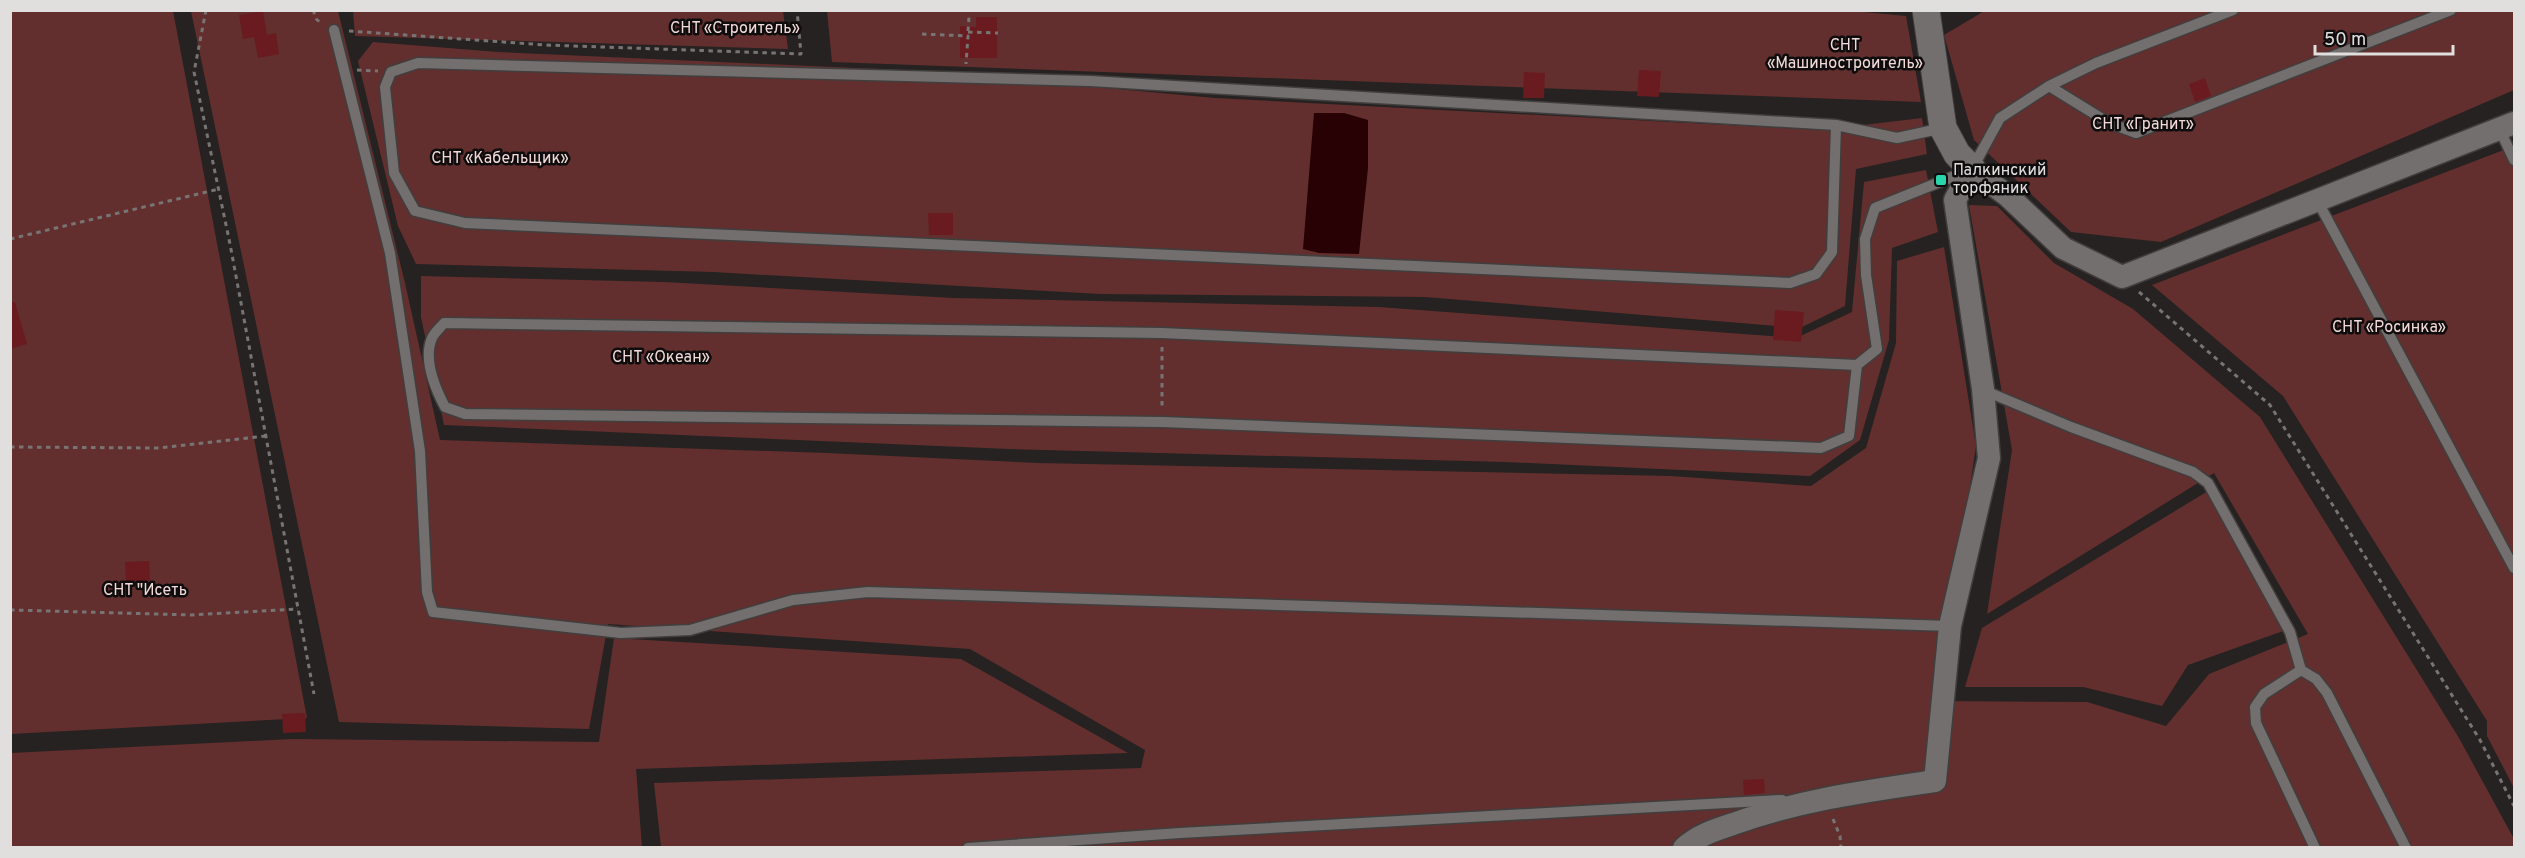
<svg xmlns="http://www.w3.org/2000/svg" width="2525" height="858" font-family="Overpass,sans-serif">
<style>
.green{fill:#622f2e}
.water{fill:#280104}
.building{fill:#6a1b20}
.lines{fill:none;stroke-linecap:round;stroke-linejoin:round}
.service-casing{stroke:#413e3e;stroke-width:13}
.minor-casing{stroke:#413e3e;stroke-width:25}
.tertiary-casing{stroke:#413e3e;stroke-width:29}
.path{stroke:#787474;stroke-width:3;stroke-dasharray:4.5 4.5;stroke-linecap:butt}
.service{stroke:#746f6f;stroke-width:10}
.minor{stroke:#746f6f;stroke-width:22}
.tertiary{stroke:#746f6f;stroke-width:27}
.poi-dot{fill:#2ad5ac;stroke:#0e0c0c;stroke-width:2}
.labels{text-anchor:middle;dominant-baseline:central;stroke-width:5;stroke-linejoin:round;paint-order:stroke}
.park-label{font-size:16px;fill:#f3dad9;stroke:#0e0c0c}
.poi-label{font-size:16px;fill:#e1dede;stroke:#0e0c0c;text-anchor:start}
</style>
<rect width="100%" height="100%" fill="#262221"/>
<!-- green -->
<path class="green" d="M1843 10 1906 16 1921 102 832 62 827 11Z
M1986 10 2514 11V90L2161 242 2071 232 1974 140 1944 35Z
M11 11H173L307 718 11 734Z
M191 11H338L405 283 440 440 827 453 1038 463 1671 476 1811 486 1866 448 1896 343 1897 261 1944 247 1976 446 1938 701 2087 702 2166 726 2209 674 2308 634 2214 473 1987 614 2012 450 1969 205 1997 206 2054 263 2133 309 2260 417 2459 738 2514 839V847H661L654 783 1141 768 1145 750 970 649 608 624 589 729 339 722Z
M353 11H783L788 49 355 36Z
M373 42 498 52 922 71 1215 98 1821 130 1922 118 1927 154 1856 169 1845 306 1800 328 1425 297 1100 294 713 272 416 264 398 226 358 61Z
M2514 146V788L2487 736V721L2283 396 2152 285Z
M1926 170 1938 232 1892 248 1889 340 1860 440 1810 476 1505 462 1009 449 444 425 421 317V276L664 282 954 298 1379 307 1796 338 1852 312 1864 182Z
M2213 488 2289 629 2188 665 2162 706 2083 687H1965L1982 628Z
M614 638 961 659 1128 753 636 769 642 847H11V753L292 739 599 742Z"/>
<!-- water -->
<path class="water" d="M1314 113H1344L1368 120V168L1359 254 1319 253 1303 249Z"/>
<!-- building -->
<path class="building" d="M263 11 267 35 276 33 279 54 258 58 254 37 243 39 239 15Z
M976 17H997V58H960V26L976 27Z
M1639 70 1661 71 1659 97 1637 96Z
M1524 72 1545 73 1544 98H1523Z
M2205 78 2211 96 2195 102 2189 84Z
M928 213H953V235H929Z
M10 302H15L27 344 10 349Z
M1775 310 1804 312 1801 342 1773 340Z
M149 561 150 581 126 582 125 562Z
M305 713 306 732 283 733 282 714Z
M1764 779 1765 793 1744 795 1743 780Z"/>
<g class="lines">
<!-- service casing -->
<g class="service-casing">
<path id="service" d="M334 30 390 253 420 451 427 592 433 612 621 633 690 630 793 600 868 592 1950 626
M2049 86 2109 123 2136 133 2451 10
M1836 125 1832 252 1816 274 1790 283 465 223 415 211 394 173 385 87 391 72 418 63 1090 81 1836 125 1897 138 1943 128
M2499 128 2514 160
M2317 200 2514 568
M1857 365 1849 436 1821 448 1163 422 465 414 445 407C435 388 423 359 432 338 434 333 440 328 444 323L1162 333 1857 365 1877 349 1866 275 1865 239 1875 208 1972 169 2000 118 2049 86 2096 63 2233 10
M1983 390 2071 427 2193 472 2208 483 2290 632 2301 670 2316 679 2327 693 2406 848
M2301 670 2264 694 2255 707 2256 723 2315 848
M968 848 1180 833 1782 800"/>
</g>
<!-- minor casing -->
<g class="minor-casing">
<path id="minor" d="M1684 848C1698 835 1715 830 1733 824 1799 800 1867 791 1935 781L1950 626 1989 458 1983 389 1955 200 1972 169 2008 196 2063 248 2122 277 2514 123"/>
</g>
<!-- tertiary casing -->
<g class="tertiary-casing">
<path id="tertiary" d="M1926 10 1943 128 1957 154 1972 169"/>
</g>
<!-- path -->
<path class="path" d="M206 10 194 72 230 244 314 694
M313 10 317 20 323 23
M349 31 546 45 801 54 797 10
M968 31 969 17
M968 32 998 33
M922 34 968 36 966 64
M357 70 378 71
M10 239 219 189
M2139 292 2270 405 2480 740 2514 806
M1162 347V409
M10 447 159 448 266 436
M10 610 192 615 298 609
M1833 819 1840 836 1841 848"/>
<!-- service -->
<use href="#service" class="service"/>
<!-- minor -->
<use href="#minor" class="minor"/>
<!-- tertiary -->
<use href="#tertiary" class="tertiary"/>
</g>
<!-- markers -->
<rect class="poi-dot" x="1935" y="174" width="12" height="12" rx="3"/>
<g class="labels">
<!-- park labels -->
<g class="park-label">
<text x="735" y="29">СНТ «Строитель»</text>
<text x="1845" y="46">СНТ<tspan x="1845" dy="18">«Машиностроитель»</tspan></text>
<text x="2143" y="125">СНТ «Гранит»</text>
<text x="500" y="159">СНТ «Кабельщик»</text>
<text x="2389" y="328">СНТ «Росинка»</text>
<text x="661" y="358">СНТ «Океан»</text>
<text x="145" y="591">СНТ "Исеть</text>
</g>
<!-- poi labels -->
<g class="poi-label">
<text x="1953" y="171">Палкинский<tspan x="1953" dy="18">торфяник</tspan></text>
</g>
</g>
<!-- border -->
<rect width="2525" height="858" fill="none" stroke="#e1dede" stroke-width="24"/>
<!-- scale -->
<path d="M2315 45v9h138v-9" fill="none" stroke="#e1dede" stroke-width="3"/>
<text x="2324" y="45" font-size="18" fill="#e1dede" stroke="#0e0c0c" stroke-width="4.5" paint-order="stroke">50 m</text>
</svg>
